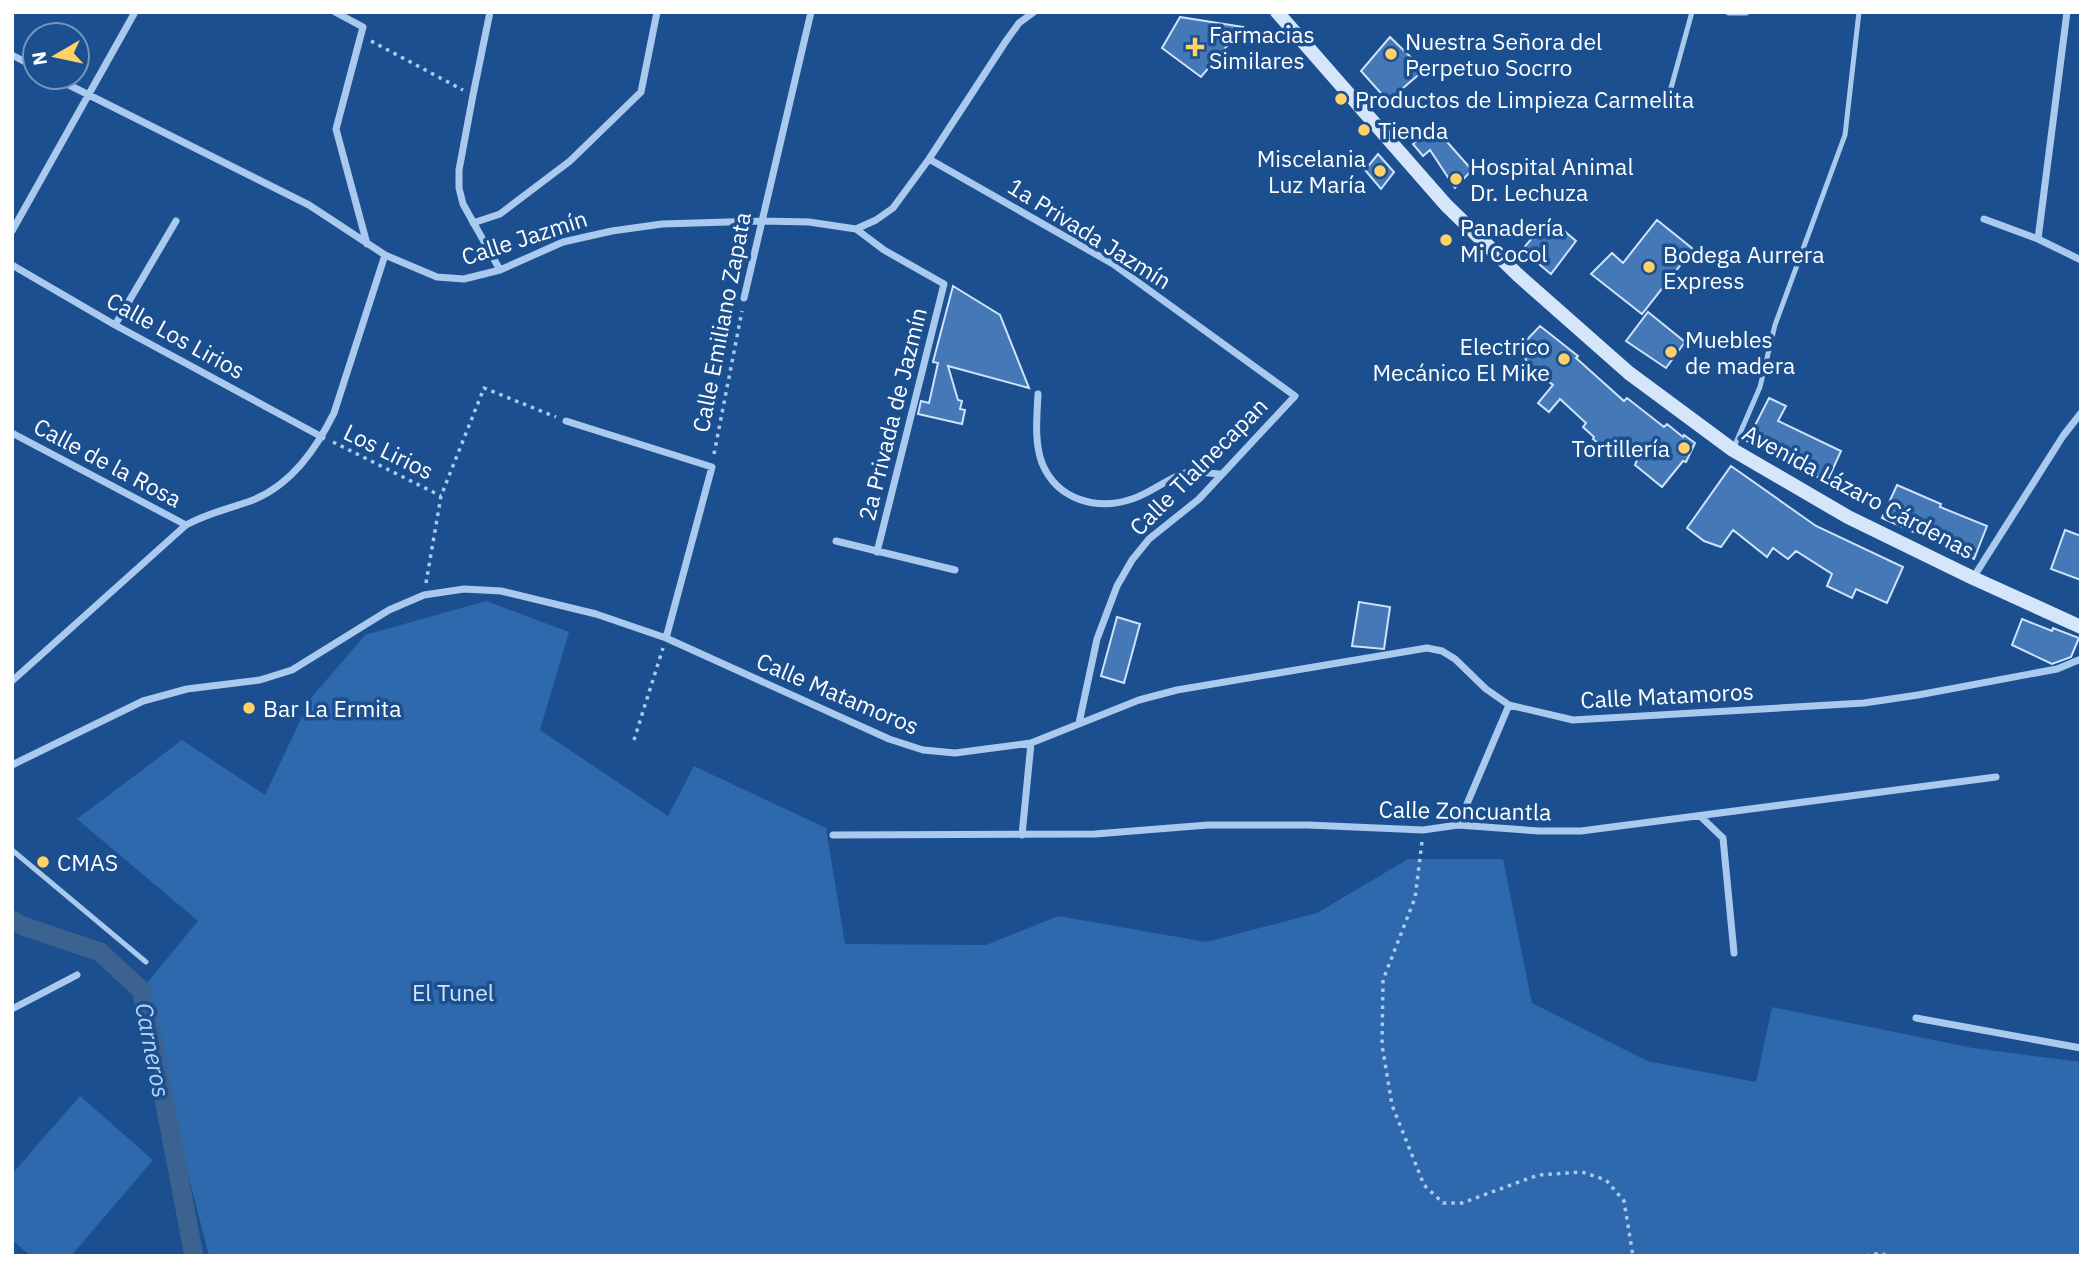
<svg xmlns="http://www.w3.org/2000/svg" width="2093" height="1268" font-family="'IBM Plex Sans',sans-serif">
<style>
.green{fill:#2e69ad}
.lines{fill:none;stroke-linecap:round;stroke-linejoin:round}
.canal{stroke:#3c6290;stroke-width:19}
.building{fill:#4478b7;stroke:#cfe3fa;stroke-width:2}
.path{stroke:#a9c9ee;stroke-width:3.5;stroke-dasharray:3.5 5;stroke-linecap:butt}
.service{stroke:#a9c9ee;stroke-width:5}
.minor{stroke:#a9c9ee;stroke-width:7}
.secondary{stroke:#d6e6fa;stroke-width:14}
.poi-dot{fill:#ffd166;stroke:#1b4f8f;stroke-width:2.5}
.labels{text-anchor:middle;dominant-baseline:central;stroke-width:7;stroke-linejoin:round;paint-order:stroke}
.poi-label{font-size:23px;fill:#fff;stroke:#1b4f8f;text-anchor:start}
.street-label{font-size:23px;fill:#fff;stroke:#1b4f8f}
.park-label{font-size:23px;fill:#cfe3fa;stroke:#1b4f8f}
.water-label{font-size:24px;font-style:italic;fill:#b5d3f5;stroke:#1b4f8f}
</style>
<rect width="100%" height="100%" fill="#1b4f8f"/>
<!-- green -->
<path class="green" d="M486 601 569 632 540 730 668 816 694 766 826 828 845 944 986 945 1058 916 1206 942 1317 913 1408 859H1503L1532 1003 1647 1061 1756 1082 1772 1007 1973 1048 2081 1062V1256H209L141 990 198 921 77 819 182 740 265 795 311 698 365 635Z
M80 1096 153 1160 71 1256H31L12 1240V1174Z"/>
<g class="lines">
<!-- canal -->
<path class="canal" d="M12 920 23 926 100 952 141 990 152 1036 194 1256"/>
</g>
<!-- building -->
<path class="building" d="M1180 17 1243 27 1201 77 1162 48Z
M1390 37 1424 70 1388 101 1361 71Z
M1433 126 1472 170 1455 188 1430 150 1423 156 1413 144Z
M1378 154 1394 172 1381 189 1365 170Z
M1549 218 1576 241 1551 274 1522 250Z
M1657 220 1693 249 1642 314 1591 274 1612 253 1623 263Z
M953 286 1000 315 1029 388 948 366 958 400 962 401 960 409 965 410 962 424 918 414 921 401 929 403 938 363 933 362Z
M1648 312 1685 342 1666 368 1626 341Z
M1540 326 1578 356 1576 358 1624 401 1627 398 1664 427 1667 424 1683 437 1684 435 1695 443 1686 462 1683 461 1662 487 1635 465 1637 460 1615 442 1608 451 1593 439 1594 437 1583 427 1586 423 1560 399 1549 412 1538 403 1553 385 1530 367 1525 358 1527 355 1520 347Z
M1769 398 1786 406 1778 421 1841 451 1827 482 1747 441Z
M1731 466 1816 526 1903 567 1887 603 1856 589 1852 598 1827 586 1832 574 1796 551 1788 559 1773 548 1767 557 1733 530 1721 547 1704 541 1687 528Z
M1897 485 1941 504 1940 507 1987 526 1974 559 1882 518Z
M2065 530 2081 536V580L2051 569Z
M1359 602 1390 607 1384 649 1352 646Z
M1117 617 1140 624 1124 683 1101 676Z
M2022 619 2052 631 2053 628 2079 638 2071 657 2052 664 2012 645Z"/>
<g class="lines">
<!-- path -->
<path class="path" d="M371 41 463 90
M333 442 441 496
M714 454 742 311
M426 583 441 496 484 388 556 417
M634 740 663 648
M1422 842 1415 898 1383 980 1382 1045 1392 1105 1424 1185 1443 1203H1462L1538 1175 1582 1172 1606 1180 1624 1201 1633 1256
M1866 1256 1881 1253 1887 1256"/>
<!-- service -->
<path class="service" d="M1671 88 1692 12
M1734 447 1760 387 1775 325 1845 135 1859 12
M12 850 146 962"/>
<!-- minor -->
<path class="minor" d="M335 12 363 27 336 129 367 244
M490 12 473 95 459 170V188L463 204 500 270
M1729 12H1746
M12 55 35 67
M53 77 309 205 385 255 437 277 464 279 500 270 563 242 612 231 662 224 760 221 809 222 856 229 876 220 893 208 929 159 1006 41 1019 23 1034 12
M929 159 1113 264 1295 396 1199 499 1149 539 1132 560 1117 586 1097 639 1079 723
M1984 219 2038 239 2081 260
M473 223 500 214 570 161 641 92 657 12
M856 229 884 250 944 284 877 552
M12 231 135 12
M2038 239 2067 12
M12 265 115 325 322 437
M744 298 811 12
M115 325 176 221
M1038 394C1037 416 1034 442 1042 463 1057 500 1097 511 1132 499 1151 493 1166 479 1185 473 1196 470 1211 474 1222 474
M566 421 712 467 666 638
M12 433 186 525
M836 541 955 570
M1973 578 2063 436 2081 413
M12 681 186 525C210 512 229 509 253 500 292 484 316 449 334 413L385 255
M12 765 143 701 187 689 260 680 292 670 389 610 424 595 464 589 501 591 596 614 666 638 889 739 923 750 955 753 1031 743 1139 700 1177 690 1427 648 1442 651 1455 659 1486 689 1509 705 1573 720 1864 703 1918 695 2057 669 2081 659
M1700 816 1723 838 1734 953
M1458 825 1509 705
M833 835 1095 834 1208 825H1308L1423 830 1458 825 1539 831H1581L1996 777
M1022 835 1031 743
M12 1009 77 975
M1916 1018 2081 1048"/>
<!-- secondary -->
<path class="secondary" d="M1277 12 1446 205 1518 275 1629 373 1733 450 1848 517 1973 578 2081 627"/>
</g>
<!-- markers -->
<g class="poi-dot">
<path d="M1191.5 36.5h7v7h7v7h-7v7h-7v-7h-7v-7h7z"/>
<circle cx="1391" cy="54" r="7"/>
<circle cx="1341" cy="99" r="7"/>
<circle cx="1364" cy="130" r="7"/>
<circle cx="1380" cy="171" r="7"/>
<circle cx="1456" cy="179" r="7"/>
<circle cx="1446" cy="240" r="7"/>
<circle cx="1649" cy="267" r="7"/>
<circle cx="1671" cy="352" r="7"/>
<circle cx="1564" cy="359" r="7"/>
<circle cx="1684" cy="448" r="7"/>
<circle cx="249" cy="708" r="7"/>
<circle cx="43" cy="862" r="7"/>
</g>
<g class="labels">
<!-- poi labels -->
<g class="poi-label">
<text x="1209" y="34">Farmacias<tspan x="1209" dy="26">Similares</tspan></text>
<text x="1405" y="41">Nuestra Señora del<tspan x="1405" dy="26">Perpetuo Socrro</tspan></text>
<text x="1355" y="99">Productos de Limpieza Carmelita</text>
<text x="1378" y="130">Tienda</text>
<text x="1366" y="158" text-anchor="end">Miscelania<tspan x="1366" dy="26">Luz María</tspan></text>
<text x="1470" y="166">Hospital Animal<tspan x="1470" dy="26">Dr. Lechuza</tspan></text>
<text x="1460" y="227">Panadería<tspan x="1460" dy="26">Mi Cocol</tspan></text>
<text x="1663" y="254">Bodega Aurrera<tspan x="1663" dy="26">Express</tspan></text>
<text x="1685" y="339">Muebles<tspan x="1685" dy="26">de madera</tspan></text>
<text x="1550" y="346" text-anchor="end">Electrico<tspan x="1550" dy="26">Mecánico El Mike</tspan></text>
<text x="1670" y="448" text-anchor="end">Tortillería</text>
<text x="263" y="708">Bar La Ermita</text>
<text x="57" y="862">CMAS</text>
</g>
<!-- street labels -->
<g class="street-label">
<text transform="translate(1090 233) rotate(32)">1a Privada Jazmín</text>
<text transform="translate(524 237) rotate(-18)">Calle Jazmín</text>
<text transform="translate(721 322) rotate(-79)">Calle Emiliano Zapata</text>
<text transform="translate(176 335) rotate(29)">Calle Los Lirios</text>
<text transform="translate(892 414) rotate(-76)">2a Privada de Jazmín</text>
<text transform="translate(389 451) rotate(26)">Los Lirios</text>
<text transform="translate(108 462) rotate(28)">Calle de la Rosa</text>
<text transform="translate(1198 466) rotate(-45)">Calle Tlalnecapan</text>
<text transform="translate(1859 491) rotate(28)">Avenida Lázaro Cárdenas</text>
<text transform="translate(838 693) rotate(23)">Calle Matamoros</text>
<text transform="translate(1667 695) rotate(-3)">Calle Matamoros</text>
<text transform="translate(1465 810) rotate(1)">Calle Zoncuantla</text>
</g>
<!-- park labels -->
<g class="park-label">
<text x="453" y="992">El Tunel</text>
</g>
<!-- water labels -->
<g class="water-label">
<text transform="translate(153 1050) rotate(79)">Carneros</text>
</g>
</g>
<!-- border -->
<rect width="2093" height="1268" fill="none" stroke="#ffffff" stroke-width="28"/>
<!-- north arrow -->
<g transform="translate(56 56) rotate(261)"><circle r="33" fill="#1b4f8f" stroke="#7695bc" stroke-width="2"/>
<path d="M0-5L12 26L0 18L-12 26Z" fill="#ffd166"/>
<text y="-10" font-size="19" font-weight="bold" text-anchor="middle" fill="#ffffff">N</text>
</g>
</svg>
